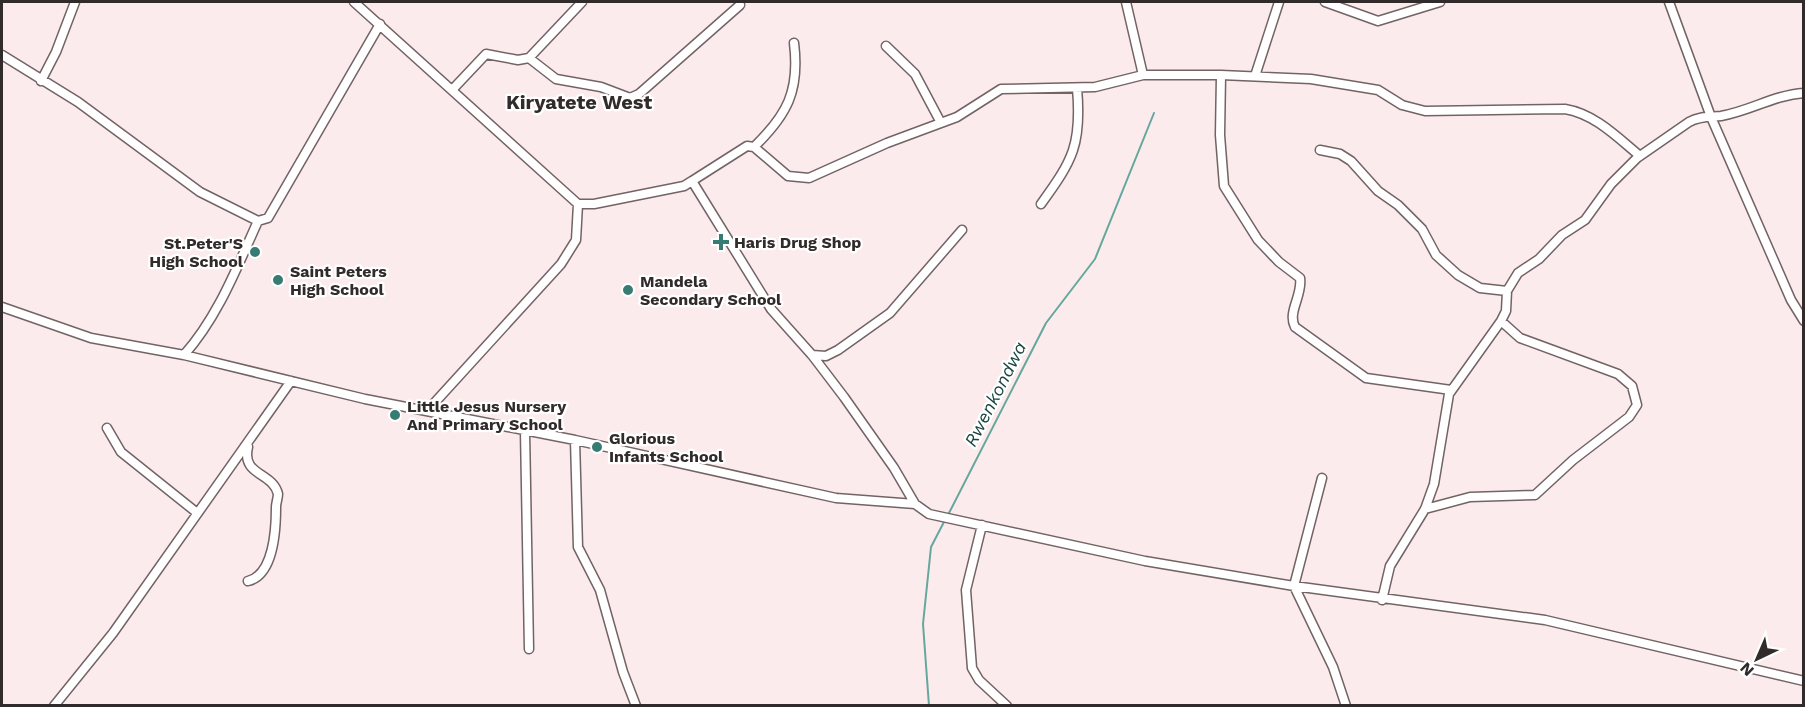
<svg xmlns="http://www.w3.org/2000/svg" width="1805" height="707" font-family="'Work Sans',sans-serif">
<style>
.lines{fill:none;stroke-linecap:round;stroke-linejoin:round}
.stream{stroke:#65a79c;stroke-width:2}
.minor-casing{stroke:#726364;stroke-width:11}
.minor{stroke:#fff;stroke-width:8}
.poi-dot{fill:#377c72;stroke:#fff;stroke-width:2}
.labels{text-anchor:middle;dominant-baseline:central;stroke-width:4.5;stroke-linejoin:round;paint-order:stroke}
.poi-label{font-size:16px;font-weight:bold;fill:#322b2c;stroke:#fff;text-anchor:start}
.water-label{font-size:18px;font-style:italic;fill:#1a4640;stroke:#fff}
.quarter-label{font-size:20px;font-weight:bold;fill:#322b2c;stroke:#fff}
</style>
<rect width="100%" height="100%" fill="#fcebed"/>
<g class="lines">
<!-- stream -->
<path class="stream" d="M948 515 1046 323 1095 259 1154 113
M929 706 923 624 931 547 945 520"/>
<!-- minor casing -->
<g class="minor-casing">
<path id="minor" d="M354 2 578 204H594L684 186 692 181 771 309 812 355 844 397 894 468 915 504
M1126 2 1143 75
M1325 2 1378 21 1440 2
M1669 2 1711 117 1791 300 1804 321
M886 46 915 74 941 123
M2 55 78 102 200 192 258 221
M529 58 556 79 601 87 630 98 639 94 740 5
M1221 75 1220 135 1224 186 1258 240 1279 262 1300 278C1303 295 1287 312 1295 327L1366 378 1451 390
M1255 76 1279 2
M41 81 56 52 75 2
M452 90 486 54 518 60 529 58 582 2
M754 147C787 115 800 91 794 43
M1320 150 1340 154 1351 161 1378 191 1398 205 1422 229 1436 255 1458 275 1480 288 1507 291
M692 181 747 146 754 147 788 176 809 178 887 143 957 117 1001 89 1095 87 1143 75H1221L1311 79 1378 90 1402 105 1425 111 1565 109C1595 114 1617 137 1640 156
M1041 204C1073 160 1082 144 1077 88
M2 307 91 338 184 355 365 399 575 440 836 498 915 504 929 514 1145 561 1294 586 1545 620 1804 681
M184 355C218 317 237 267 258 221L268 218 380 24
M812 355 826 356 838 350 890 313 962 230
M427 411 561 264 576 240 578 204
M107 428 121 452 196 512
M525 431 529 649
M575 440 578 547 600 590 623 672 636 706
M248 447C241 476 273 472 278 494 278 498 276 503 276 507 276 528 274 575 248 581
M1322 478 1294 586 1333 667 1346 706
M1425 509 1470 497 1535 495 1573 460 1629 417 1637 405 1632 386 1618 374 1520 338 1501 321
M982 525 966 590 972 668 979 680 1007 706
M1382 600 1390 566 1425 509 1434 484 1449 394 1501 321 1506 311 1507 291 1518 273 1539 259 1562 235 1585 220 1611 184 1637 158 1689 122C1699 116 1710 117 1721 116 1750 111 1774 95 1804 93
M54 706 113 633 291 381"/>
</g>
<!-- minor -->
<use href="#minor" class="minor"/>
</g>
<!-- markers -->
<g class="poi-dot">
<path d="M718 233h6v6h6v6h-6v6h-6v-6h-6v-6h6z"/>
<circle cx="255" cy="252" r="6"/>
<circle cx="278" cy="280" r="6"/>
<circle cx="628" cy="290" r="6"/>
<circle cx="395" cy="415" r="6"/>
<circle cx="597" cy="447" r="6"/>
</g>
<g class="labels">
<!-- poi labels -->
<g class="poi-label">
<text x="734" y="242">Haris Drug Shop</text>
<text x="243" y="243" text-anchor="end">St.Peter'S<tspan x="243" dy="18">High School</tspan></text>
<text x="290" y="271">Saint Peters<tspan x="290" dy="18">High School</tspan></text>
<text x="640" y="281">Mandela<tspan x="640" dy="18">Secondary School</tspan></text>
<text x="407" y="406">Little Jesus Nursery<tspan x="407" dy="18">And Primary School</tspan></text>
<text x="609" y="438">Glorious<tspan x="609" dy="18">Infants School</tspan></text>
</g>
<!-- water labels -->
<g class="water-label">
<text transform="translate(995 394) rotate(-63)">Rwenkondwa</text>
</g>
<!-- quarter labels -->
<g class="quarter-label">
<text x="579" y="102">Kiryatete West</text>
</g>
</g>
<!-- border -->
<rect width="1805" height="707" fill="none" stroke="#322b2c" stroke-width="6"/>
<!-- north arrow -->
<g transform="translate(1757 659) rotate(224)" stroke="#ffffff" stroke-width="4.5" paint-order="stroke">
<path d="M0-4.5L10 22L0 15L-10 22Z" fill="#322b2c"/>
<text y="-9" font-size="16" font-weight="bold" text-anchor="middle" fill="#322b2c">N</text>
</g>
</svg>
